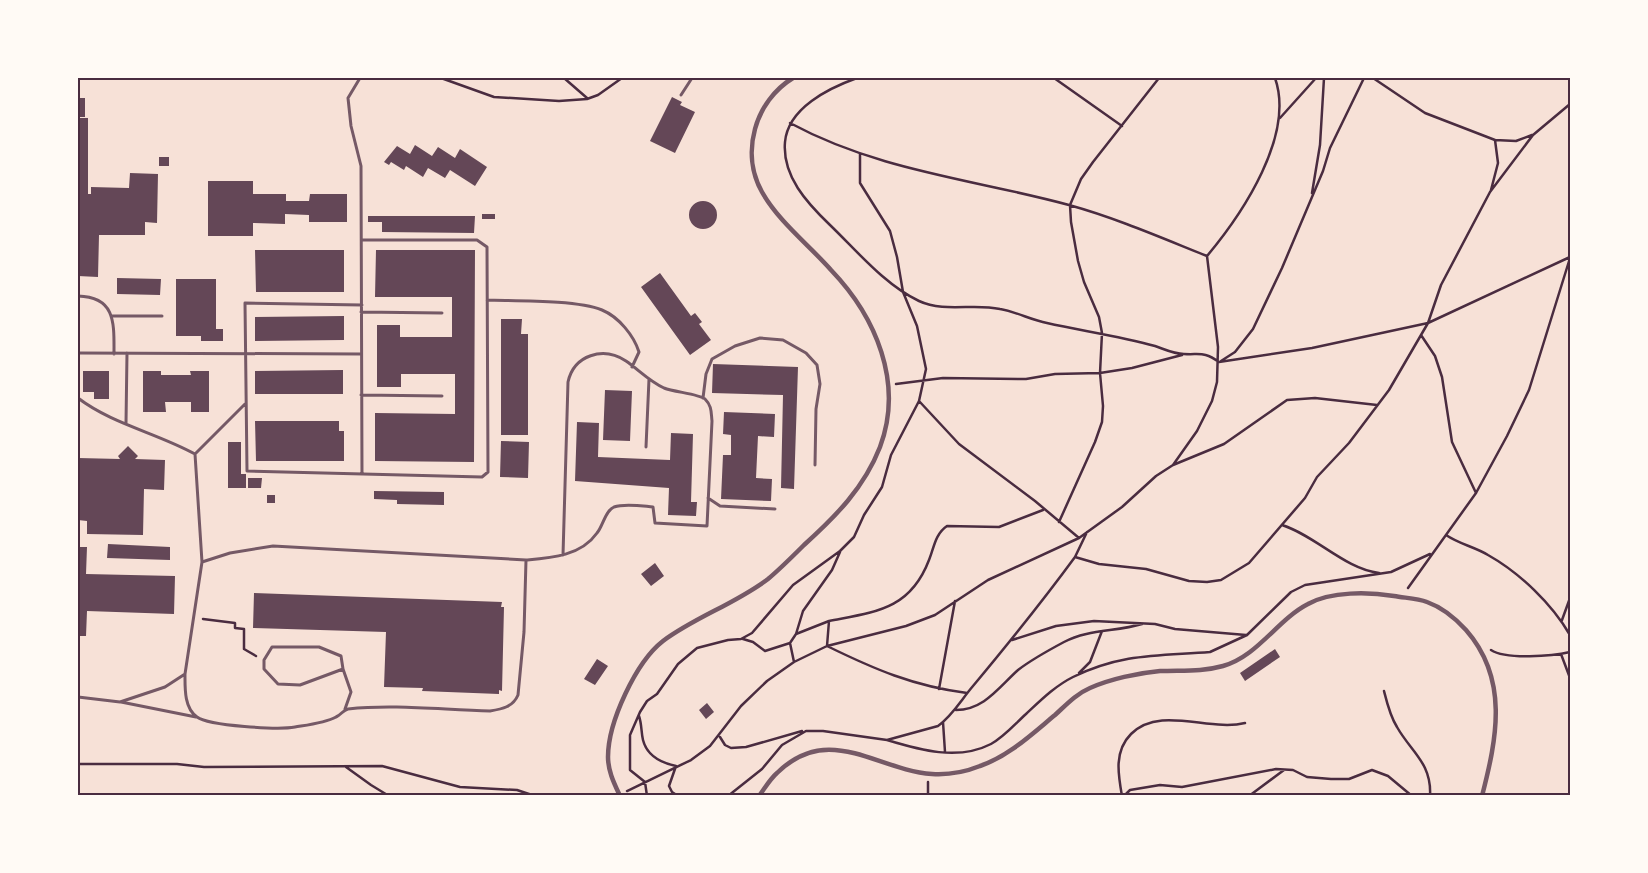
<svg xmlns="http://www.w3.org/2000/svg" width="1648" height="873" font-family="Poppins,sans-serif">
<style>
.building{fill:#644757}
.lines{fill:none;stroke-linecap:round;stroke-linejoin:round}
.path{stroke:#4a2c40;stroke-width:2.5}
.service{stroke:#755966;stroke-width:3}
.pedestrian{stroke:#755966;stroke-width:4.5}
.neatline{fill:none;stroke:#4a2c40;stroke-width:2}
</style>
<rect width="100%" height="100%" fill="#f7e1d7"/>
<!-- building -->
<path class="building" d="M672 97 682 102 680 105 695 112 675 153 650 141Z
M78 98H85V117H78Z
M78 118H88V194H91V187L129 188 130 173 158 174 157 223 145 222V235H99L98 277 78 276Z
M415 145 432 156 438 147 455 158 460 149 487 167 475 186 450 170 445 178 428 168 423 177 406 166 404 170 391 162 389 165 384 162 397 146 410 154Z
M159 157H169V166H159Z
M208 181H253V194H286V201H309L310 194H347V222H309V215L285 214V224L253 223V236H208Z
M689 215a14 14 0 1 1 28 0a14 14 0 1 1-28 0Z
M482 214H495V219H482Z
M368 216H475L474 233 382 232V222H368Z
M255 250H344V292H256Z
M376 250H475L474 462 375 461V413L455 414V374H401V387H377V325H400V337H452V297H375Z
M660 273 691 316 695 313 702 322 699 324 711 340 690 355 641 287Z
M117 278 161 279 160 295 117 294Z
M176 279H216V329H223V341H201V336H176Z
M344 316V340L255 341V317Z
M501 319H522L521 334H528V435H501Z
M713 364 798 367 794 489 781 488 783 395 712 393Z
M343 370V394H255V371Z
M83 371H109V399H94V392H83Z
M143 371H161V375H191L190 371H209V412H191V402H165L166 412H143Z
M605 390 632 391 630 441 603 440Z
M724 412 775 414 774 437 758 436 756 478 772 479 771 501 721 499 723 455H731V435L723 434Z
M255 421H339V431H344V461H256Z
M577 422 599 423 598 457 670 460 671 433 693 434 691 502H697L696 516 668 515 669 488 575 481Z
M501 441 529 442 528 478 500 477Z
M228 442H241V474H246V488H228Z
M128 446 138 456 135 459 165 460 164 490 144 489 143 535 87 534V521L78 520V458L120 459 118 456Z
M248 478H262L261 488H248Z
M374 491 444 492V505L397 504V500L374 499Z
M267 495H275V503H267Z
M108 544 170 547V560L107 558Z
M78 547H87L86 574 175 576 174 614 87 611 86 636H78Z
M655 563 664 576 651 586 641 574Z
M254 593 502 602 501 607H504L502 691 499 690V694L422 691 423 688 384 687 386 632 253 628Z
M1275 649 1280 657 1245 681 1240 673Z
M597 659 608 666 595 685 584 679Z
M707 703 714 712 706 719 699 710Z"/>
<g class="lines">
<!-- path -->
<path class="path" d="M441 78 494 97 559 101 587 99 598 95 622 78
M564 78 587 98
M857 78C829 88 788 108 785 142 782 176 807 203 830 225 857 251 885 285 919 301 945 313 973 303 1000 309 1017 312 1031 320 1047 323 1083 331 1119 336 1155 346 1164 349 1174 354 1184 354 1200 355 1204 351 1219 362L1312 348 1428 323 1570 257
M1054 78 1122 126
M1373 78 1425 113 1495 140
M1280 118 1316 78
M790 123C879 171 973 179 1069 205 1116 218 1162 238 1207 256 1243 213 1295 135 1275 78
M860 154V183L890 231 897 257 903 292 917 326 926 369 919 401 959 444 1035 501 1079 538
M1491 190 1498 163 1495 140 1516 141 1532 135
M1312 193 1320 145 1324 78
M1421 335 1435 356 1442 377 1452 442 1476 493
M1221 361 1235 352 1253 329 1282 268 1323 171 1330 148 1364 78
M896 384 943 378 1026 379 1055 374 1100 373 1132 368 1182 355
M1173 465 1224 444 1287 400 1315 398 1377 405
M1059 522 1095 442 1102 422 1103 406 1100 373 1102 333 1099 317 1084 282 1078 261 1071 222 1070 205 1081 179 1093 162 1159 78
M1282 525C1316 536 1345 569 1379 573
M1087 532 1075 557 1099 564 1146 569 1189 581 1207 582 1221 580 1249 563 1305 498 1317 477 1349 443 1389 390 1428 323 1441 285 1490 192 1533 135 1570 104
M1446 535C1459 544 1475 547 1488 555 1520 573 1552 604 1570 635
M1408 588 1476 493 1507 436 1529 390 1570 258
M203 619 235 623V628L244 629V649L256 656
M1562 620 1570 598
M796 634 803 611 832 570 840 552
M743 639 753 642 765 651 790 643 796 634 829 621
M1012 640 1056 626 1094 621 1155 624 1175 629 1246 635
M790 643 794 662
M1491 650C1506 660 1553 656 1570 652
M1561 654 1570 678
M1079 673 1090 662 1102 631
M939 689 955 601
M1384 691C1387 703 1390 716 1397 727 1411 752 1432 763 1430 796
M967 693C913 686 874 669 827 646L829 621C875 612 910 610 929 560 934 548 935 534 947 526L999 527 1043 510
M956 710C984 710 999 687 1018 670 1031 660 1049 650 1064 642 1088 629 1116 632 1142 624
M639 716C642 725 641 732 643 740 647 756 662 763 676 766L669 786 672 792 678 796
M943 722 945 752
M720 737 725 745 731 748 746 747 802 731
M887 740C920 750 958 761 991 744 1004 737 1015 724 1026 714 1041 700 1055 686 1073 677 1123 653 1158 656 1210 652L1247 635 1291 592 1305 585 1391 572 1430 554
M78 764H177L204 767 382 766 460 787 517 790 535 796
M346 767 371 785 389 796
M928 782V796
M627 791 691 760 710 746 741 706 767 681 794 662 827 646 906 626 935 615 988 580 1079 538 1122 507 1156 476 1173 465 1197 431 1212 401 1217 382 1218 347 1207 256
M647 796 645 782 630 770V735L640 712 647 701 657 694 678 664 697 648 728 640 741 639 752 633 793 585 840 551 854 537 864 515 882 487 891 455 919 401
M728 796 762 769 782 745 806 731H823L887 740 938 726C953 715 961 700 973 686 1008 644 1042 602 1075 557
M1122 796C1118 774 1114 751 1131 734 1160 705 1209 732 1245 723
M1124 796 1130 790 1160 785 1182 787 1276 769 1293 770 1307 777 1331 779H1349L1372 770 1388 776 1412 796
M1249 796 1284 770"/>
<!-- service -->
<path class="service" d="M360 78 348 98 351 126 361 166 362 473
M681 95 692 78
M78 296C116 297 114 323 114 354
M487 300C516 301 577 300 602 310 619 317 634 336 639 352L632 367
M362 305 245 303 247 471 482 477 488 472 487 247 477 240H362
M361 312 442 313
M112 316H162
M78 353 361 354
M361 395 442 396
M78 398C112 424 157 433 195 454
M703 398 706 374 712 359 735 346 760 338 783 340 806 353 817 365 820 384 816 409 815 465
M126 423 127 353
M646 447 649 379
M708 498 720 506 775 509
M526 560C551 558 581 556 597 533 603 526 605 511 614 507 625 503 642 506 653 507L655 523 707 526 712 421C711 412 712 406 705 399 699 394 674 392 664 388 649 381 639 370 626 361 603 346 574 355 568 382L563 555
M272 647H319L341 656 343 669 300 685 278 684 264 669V660Z
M343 669 351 692 345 709
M185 674C185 688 184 708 197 717 209 726 279 730 295 727 307 725 325 723 336 717 341 715 343 710 348 709 395 704 443 710 490 711 502 709 513 707 518 695L524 632 526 560 273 546 230 553 202 562
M78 697 120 702 165 687 185 674 202 562 195 454 245 404
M121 702 196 717"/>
<!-- pedestrian -->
<path class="pedestrian" d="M620 796C614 783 608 771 608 757 608 722 636 662 663 641 695 617 735 604 768 579 780 569 792 557 804 545 836 516 864 488 880 447 904 383 876 317 831 270 809 245 779 222 762 192 740 153 755 101 793 78
M759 796C765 788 770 779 777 773 829 722 876 770 932 774 948 775 965 772 980 766 1009 756 1032 734 1055 715 1066 705 1076 694 1090 688 1110 679 1138 673 1160 671 1181 670 1202 672 1223 666 1258 656 1277 620 1308 604 1331 591 1369 592 1394 596 1404 598 1417 598 1427 602 1441 607 1456 619 1466 630 1509 679 1497 738 1482 796"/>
</g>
<!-- border -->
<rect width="1648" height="873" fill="none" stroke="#fffaf5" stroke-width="158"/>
<rect x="79" y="79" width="1490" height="715" class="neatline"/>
</svg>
